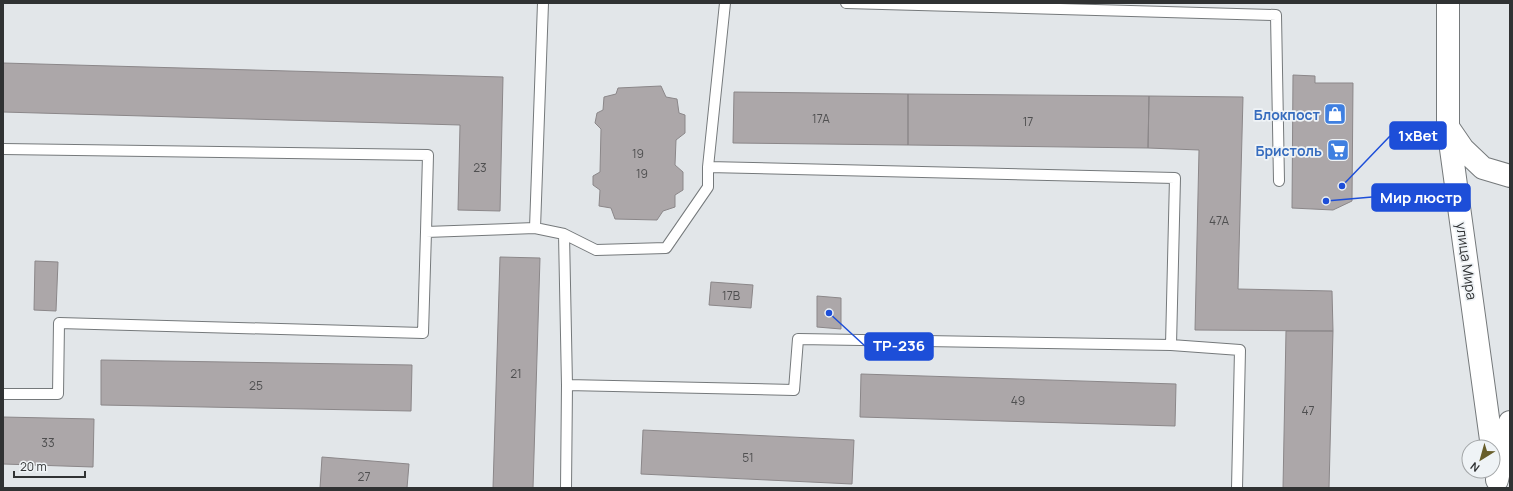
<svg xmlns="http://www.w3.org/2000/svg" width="1513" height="491" font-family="Manrope,sans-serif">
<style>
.building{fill:#aca7a9;stroke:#8b8789}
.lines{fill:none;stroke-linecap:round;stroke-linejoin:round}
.lane-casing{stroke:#75797b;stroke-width:12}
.secondary-casing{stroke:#75797b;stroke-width:24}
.lane{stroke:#fff;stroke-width:10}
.secondary{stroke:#fff;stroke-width:22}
.labels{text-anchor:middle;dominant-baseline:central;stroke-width:3.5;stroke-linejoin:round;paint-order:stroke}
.number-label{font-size:12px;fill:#4f4f50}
.shop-label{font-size:14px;font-weight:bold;fill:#366cbe;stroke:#eff3f6;text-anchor:end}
.street-label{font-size:14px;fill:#303233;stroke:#eff3f6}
.leader{fill:none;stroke:#1d4ed8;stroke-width:1.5}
.callout-dot{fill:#1d4ed8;stroke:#eff3f6;stroke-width:1.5}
.callout{fill:#1d4ed8;stroke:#1d4ed8;stroke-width:1.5}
.callout-label{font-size:15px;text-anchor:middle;font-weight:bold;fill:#fff}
</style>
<rect width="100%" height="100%" fill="#e2e6e9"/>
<!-- building -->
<path class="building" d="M3 63 503 77 500 211 458 210 460 125 3 112Z
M1293 75 1315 76V83H1353L1352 201 1333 210 1292 208Z
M661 86 666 97 677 99 679 113 685 115V133L676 140 675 165 683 172V190L675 195V207L663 211 657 220 615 219 611 208 599 206 600 190 593 185V176L600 172 601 129 595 123 597 113 603 110 604 97 616 94 618 88Z
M734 92 908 94V145L733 143Z
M908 94 1149 96 1148 148 908 145Z
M1149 96 1243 97 1238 289 1332 291 1333 331 1195 330 1199 150 1148 148Z
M500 257 540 258 533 488H493Z
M35 261 58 262 56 311 34 310Z
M711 282 753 285 751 308 709 305Z
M817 296 841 298V329L817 327Z
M1286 331H1333L1329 488H1283Z
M101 360 412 365 411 411 101 405Z
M861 374 1176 384 1175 426 860 417Z
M3 417 94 419 93 467 3 464Z
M643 430 854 440 852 484 641 474Z
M322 457 409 464 407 488H320Z"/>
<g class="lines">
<!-- lane casing -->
<g class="lane-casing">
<path id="lane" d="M543 3 535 228 564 234 596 250 666 248 708 187V167L725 3
M846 3 1276 15 1279 181
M3 149 428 155 426 232 535 228
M708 167 1175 178 1171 345
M564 234 567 385
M3 394H58L59 323 423 333 426 232
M566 488 567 385 794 390 798 339 1171 345 1240 350 1237 488"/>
</g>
<!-- secondary casing -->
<g class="secondary-casing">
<path id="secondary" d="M1448 3V127L1492 447
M1450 130 1463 149 1483 168 1510 176
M1497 480 1510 422"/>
</g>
<!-- lane -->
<use href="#lane" class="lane"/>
<!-- secondary -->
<use href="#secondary" class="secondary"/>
</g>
<!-- icons -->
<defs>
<g id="shop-square" transform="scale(1.15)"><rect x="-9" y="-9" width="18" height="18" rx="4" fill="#3f7fe0" stroke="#eff3f6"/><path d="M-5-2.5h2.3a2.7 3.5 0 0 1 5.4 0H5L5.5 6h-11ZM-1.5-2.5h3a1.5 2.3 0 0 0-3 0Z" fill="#fff"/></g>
<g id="supermarket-square" transform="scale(1.15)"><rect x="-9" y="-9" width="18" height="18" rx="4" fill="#3f7fe0" stroke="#eff3f6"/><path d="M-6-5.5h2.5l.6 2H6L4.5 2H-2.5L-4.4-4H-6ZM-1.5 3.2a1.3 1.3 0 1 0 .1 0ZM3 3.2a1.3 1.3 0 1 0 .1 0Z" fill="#fff"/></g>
</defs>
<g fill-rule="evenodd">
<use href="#shop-square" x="1335" y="114"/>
<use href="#supermarket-square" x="1338" y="150"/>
</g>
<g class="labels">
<!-- number labels -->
<g class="number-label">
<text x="821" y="118">17А</text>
<text x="1028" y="121">17</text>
<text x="638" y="153">19</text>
<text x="480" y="167">23</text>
<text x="642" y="173">19</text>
<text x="1219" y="220">47А</text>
<text x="731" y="295">17В</text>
<text x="516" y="373">21</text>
<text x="256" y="385">25</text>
<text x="1018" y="400">49</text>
<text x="1308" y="410">47</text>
<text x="48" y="442">33</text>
<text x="748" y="457">51</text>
<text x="364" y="476">27</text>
</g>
<!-- shop labels -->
<g class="shop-label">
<text x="1320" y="114">Блокпост</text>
<text x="1322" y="150">Бристоль</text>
</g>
<!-- street labels -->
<g class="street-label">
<text transform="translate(1467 261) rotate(82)">улица Мира</text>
</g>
</g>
<!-- callouts -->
<path class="leader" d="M1342 186L1390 136M1326 201L1372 197M829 313L865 346"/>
<g class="callout-dot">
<circle cx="1342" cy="186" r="4"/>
<circle cx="1326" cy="201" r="4"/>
<circle cx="829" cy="313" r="4"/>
</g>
<g class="callout">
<rect x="1390" y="122" width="56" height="27" rx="4"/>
<rect x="1372" y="184" width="98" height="27" rx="4"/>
<rect x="865" y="333" width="68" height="27" rx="4"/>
</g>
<g class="callout-label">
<text x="1418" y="141">1xBet</text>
<text x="1421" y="203">Мир люстр</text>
<text x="899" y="351">ТР-236</text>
</g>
<!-- border -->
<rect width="1513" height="491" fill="none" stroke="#303233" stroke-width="8"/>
<!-- north arrow -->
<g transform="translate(1481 459) rotate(217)"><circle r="19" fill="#eff3f6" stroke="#a3a6a8"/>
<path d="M0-3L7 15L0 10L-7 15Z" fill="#685e2b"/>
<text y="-6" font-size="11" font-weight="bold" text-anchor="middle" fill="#303233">N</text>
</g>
<!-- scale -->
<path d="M14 471v6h71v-6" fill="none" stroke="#303233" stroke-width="2"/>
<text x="20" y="471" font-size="12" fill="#303233" stroke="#eff3f6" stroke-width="3" paint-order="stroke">20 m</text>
</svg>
